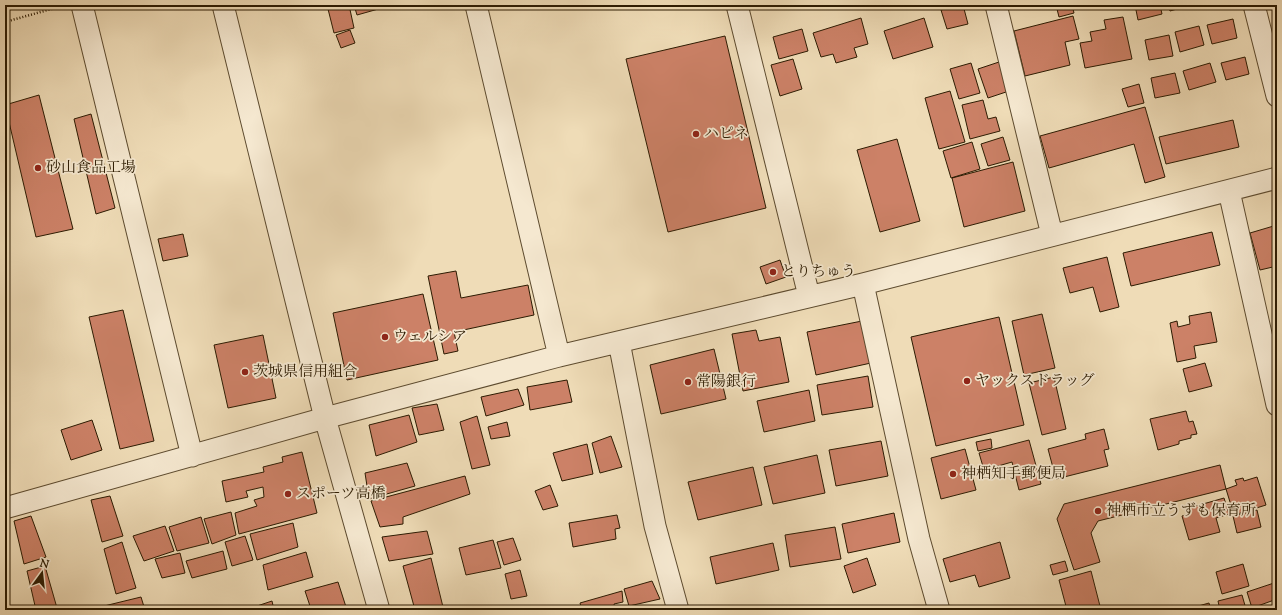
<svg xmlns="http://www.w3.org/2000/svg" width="1282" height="615" font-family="'Sorts Mill Goudy','Noto Serif JP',serif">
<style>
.building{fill:#cc8167;stroke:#2c1b02}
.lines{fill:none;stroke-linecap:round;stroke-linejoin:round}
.minor-casing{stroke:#5d4b2f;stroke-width:23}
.path{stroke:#2c1b02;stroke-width:2.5;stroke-dasharray:1 2;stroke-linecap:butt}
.minor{stroke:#f5e8d0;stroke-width:21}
.poi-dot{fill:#8f2418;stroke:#f5e8d0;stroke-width:1.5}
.labels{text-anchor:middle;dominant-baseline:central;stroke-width:3.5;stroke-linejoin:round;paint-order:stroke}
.poi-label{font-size:15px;fill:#2c1b02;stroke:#f5e8d0;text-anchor:start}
</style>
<rect width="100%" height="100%" fill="#efdcb7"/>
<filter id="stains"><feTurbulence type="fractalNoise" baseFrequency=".005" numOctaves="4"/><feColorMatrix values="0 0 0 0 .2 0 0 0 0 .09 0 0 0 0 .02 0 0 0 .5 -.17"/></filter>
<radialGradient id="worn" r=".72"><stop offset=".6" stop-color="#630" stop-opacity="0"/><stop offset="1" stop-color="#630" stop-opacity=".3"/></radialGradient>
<!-- building -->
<path class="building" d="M327 5H349L354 28 334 33Z
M354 5H389V6L357 15Z
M963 5 968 24 947 29 941 10Z
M1056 5H1072L1074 13 1059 17Z
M1135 5H1160L1162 14 1138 20Z
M1168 5H1191L1170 11Z
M1073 16 1079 39 1065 42 1070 65 1025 76 1014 31Z
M1123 17 1132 59 1085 68 1080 43 1092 41 1090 32 1106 29 1104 20Z
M861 18 868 44 854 48 857 57 836 63 833 54 821 57 813 33Z
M924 18 933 47 893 59 884 31Z
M1233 19 1237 38 1212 44 1207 25Z
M1199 26 1204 45 1180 52 1175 32Z
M802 29 808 51 779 59 773 37Z
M350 30 355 43 341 48 336 35Z
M1169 35 1173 56 1149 60 1145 40Z
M725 36 766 208 668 232 626 59Z
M1245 57 1249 74 1226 80 1221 63Z
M793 59 802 89 780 96 771 65Z
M999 62 1009 91 988 98 978 69Z
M971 63 980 93 959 99 950 69Z
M1210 63 1216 82 1189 90 1183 71Z
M1175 73 1180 93 1155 98 1151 78Z
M1139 84 1144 103 1128 107 1122 89Z
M950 91 965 142 939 149 925 98Z
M39 95 73 229 36 237 5 105Z
M983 100 988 119 996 117 1000 131 970 139 962 105Z
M1145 107 1165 177 1145 183 1134 144 1049 168 1040 136Z
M91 114 115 208 96 214 74 119Z
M1233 120 1239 147 1166 164 1159 137Z
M1003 137 1010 160 988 166 981 144Z
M897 139 920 221 880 232 857 150Z
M972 142 980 169 951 178 943 151Z
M1013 162 1025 211 964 227 952 178Z
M1277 225V266L1260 270 1250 233Z
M1212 232 1220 265 1131 286 1123 253Z
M183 234 188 256 163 261 158 239Z
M1107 257 1119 307 1100 312 1093 287 1070 293 1063 268Z
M780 260 786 277 766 284 760 267Z
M456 271 461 298 528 285 534 315 454 332 458 351 444 354 428 276Z
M423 294 438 360 347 380 333 313Z
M123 310 154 441 120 449 89 317Z
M1211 312 1217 342 1194 346 1196 358 1177 362 1170 323 1177 321 1178 327 1190 324 1189 316Z
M1042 314 1055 368 1024 375 1012 321Z
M999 317 1024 425 936 446 911 337Z
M862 321 871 363 816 375 807 332Z
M756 330 759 341 780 337 789 382 743 391 732 334Z
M263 335 276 398 228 408 214 345Z
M714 349 726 399 661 414 650 365Z
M1205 363 1212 386 1189 392 1183 369Z
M868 376 873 407 822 415 817 385Z
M1054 377 1066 429 1042 435 1029 383Z
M567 380 572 402 530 410 527 387Z
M518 389 524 405 486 416 481 397Z
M809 390 815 421 764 432 757 401Z
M437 404 444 430 419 435 412 408Z
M1186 411 1189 422 1193 421 1197 434 1191 435V438L1179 441V444L1158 450 1150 419Z
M409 415 417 442 376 456 369 425Z
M477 416 490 465 472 469 460 422Z
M92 420 102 450 71 460 61 430Z
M507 422 510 436 491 439 488 427Z
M1104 429 1109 449 1104 450 1108 466 1056 479 1048 449 1086 439 1085 434Z
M611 436 622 467 600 473 592 443Z
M991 439 992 448 978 451 976 442Z
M1029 440 1041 484 1019 490 1012 462 984 470 979 453Z
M881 441 888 476 836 486 829 450Z
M587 444 593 474 562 481 553 453Z
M965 449 976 490 941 499 931 458Z
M302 452 317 513 239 534 235 513 257 506 254 500 264 497 263 487 246 491 248 497 226 502 222 481 264 472 263 467 283 462 282 457Z
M817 455 825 493 773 504 764 467Z
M407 463 415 486 369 499 365 473Z
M1220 465 1226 489 1098 521 1091 533 1100 562 1074 570 1057 519 1064 504Z
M753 467 762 505 698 520 688 482Z
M465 476 470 494 403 517V524L380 527 371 501Z
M1257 477 1266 505 1234 515 1226 489 1237 485 1235 480 1243 478 1244 481Z
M550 485 558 506 543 510 535 491Z
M110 496 123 536 102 542 91 500Z
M1224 498 1229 514 1216 518 1220 532 1189 540 1182 516 1191 513 1189 508Z
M1257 510 1261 527 1237 533 1233 516Z
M231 512 236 535 212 544 204 519Z
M894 513 900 542 848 553 842 524Z
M617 515 620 528 615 529 616 539 573 547 569 523Z
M31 516 46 557 24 564 14 521Z
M201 517 209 543 177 551 169 527Z
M293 523 298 547 257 560 250 534Z
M165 526 174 551 144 561 133 536Z
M835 527 841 559 790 567 785 535Z
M427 531 433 554 389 561 382 537Z
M245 536 253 560 232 566 225 542Z
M513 538 521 560 504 565 497 542Z
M493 540 501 568 466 575 459 548Z
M122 542 136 588 116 594 104 549Z
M1000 542 1010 578 979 587 975 575 950 582 943 559Z
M773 543 779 570 716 584 710 557Z
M223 551 227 569 192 578 186 561Z
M306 552 313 577 268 590 263 565Z
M180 553 185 573 162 578 155 559Z
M431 558 443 607 433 610H415L403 566Z
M867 558 876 585 853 593 844 566Z
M1065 561 1068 571 1053 575 1050 565Z
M1243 564 1249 586 1222 594 1216 572Z
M45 566 57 608 36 610 27 571Z
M520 570 527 596 511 599 505 574Z
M1091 571 1101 610H1067L1059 580Z
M652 581 660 599 629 606 624 589Z
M338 582 347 610H305L311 609 305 591Z
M1274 583 1277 599 1252 608 1247 592Z
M622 591 623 602 614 604 615 610H582L580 603Z
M1242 595 1246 609 1220 610 1218 601Z
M141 597 145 610H101L100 607Z
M272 601 274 610H258L257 606Z
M1209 603 1211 610H1184Z"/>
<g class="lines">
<!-- minor casing -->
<g class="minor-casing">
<path id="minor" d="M82 5 192 456
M223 5 325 418 379 610
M476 5 559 356
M737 5 809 296
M996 5 1052 235
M1254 5 1277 96
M1229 191 1277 405
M863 284 919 539 939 610
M619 342 655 526 678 610
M5 508 325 418 559 356 863 284 1277 178"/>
</g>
<!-- path -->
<path class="path" d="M5 22 62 6"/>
<!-- minor -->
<use href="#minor" class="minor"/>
</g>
<!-- markers -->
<g class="poi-dot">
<circle cx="696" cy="134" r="4"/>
<circle cx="38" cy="168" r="4"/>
<circle cx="773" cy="272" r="4"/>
<circle cx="385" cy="337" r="4"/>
<circle cx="245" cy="372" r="4"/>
<circle cx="967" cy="381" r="4"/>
<circle cx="688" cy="382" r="4"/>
<circle cx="953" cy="474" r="4"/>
<circle cx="288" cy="494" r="4"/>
<circle cx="1098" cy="511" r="4"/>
</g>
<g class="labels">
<!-- poi labels -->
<g class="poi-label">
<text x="704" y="134">ハピネ</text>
<text x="46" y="168">砂山食品工場</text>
<text x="781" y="272">とりちゅう</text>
<text x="393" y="337">ウェルシア</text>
<text x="253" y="372">茨城県信用組合</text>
<text x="975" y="381">ヤックスドラッグ</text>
<text x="696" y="382">常陽銀行</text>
<text x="961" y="474">神栖知手郵便局</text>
<text x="296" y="494">スポーツ高橋</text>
<text x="1106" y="511">神栖市立うずも保育所</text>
</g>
</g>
<!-- margin -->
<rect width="1282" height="615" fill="none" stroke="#efdcb7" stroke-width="20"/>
<rect x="6" y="6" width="1270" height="603" fill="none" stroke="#2c1b02" stroke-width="2"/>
<rect x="10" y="10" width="1262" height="595" fill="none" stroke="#2c1b02"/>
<!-- north arrow -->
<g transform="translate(42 573) rotate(15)" stroke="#f5e8d0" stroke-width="3" paint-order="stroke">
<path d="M0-3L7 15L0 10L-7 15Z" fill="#2c1b02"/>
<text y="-6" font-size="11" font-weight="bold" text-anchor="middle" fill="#2c1b02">N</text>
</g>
<rect width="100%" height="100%" filter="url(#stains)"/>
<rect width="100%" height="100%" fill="url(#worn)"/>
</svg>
